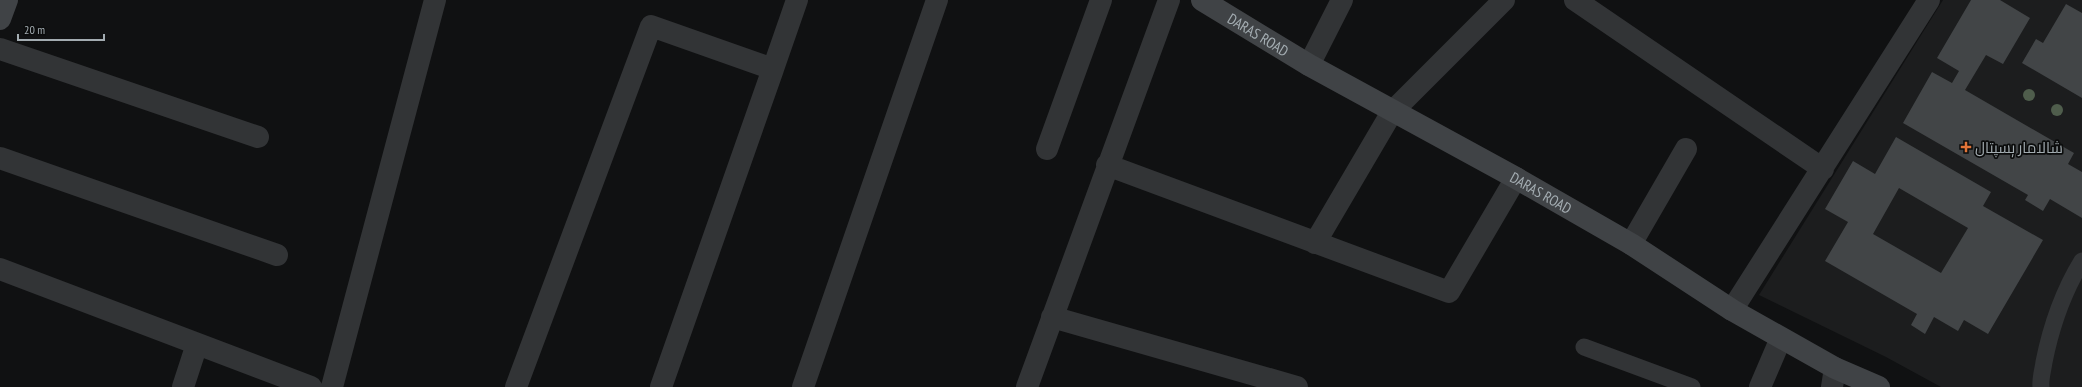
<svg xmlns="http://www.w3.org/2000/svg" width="2082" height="387" font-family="'PT Sans Narrow',Cairo,sans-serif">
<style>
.built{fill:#1c1d1e}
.building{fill:#424547;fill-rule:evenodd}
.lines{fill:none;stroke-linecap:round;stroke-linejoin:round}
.lane{stroke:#323436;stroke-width:17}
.street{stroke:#323436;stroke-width:22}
.secondary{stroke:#404346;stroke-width:22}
.tree{fill:#4f5d4c}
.poi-dot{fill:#e27438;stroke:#0b0c0c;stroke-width:1.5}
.labels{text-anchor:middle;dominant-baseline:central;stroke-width:3.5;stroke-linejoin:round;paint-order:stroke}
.street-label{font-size:15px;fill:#a3acb1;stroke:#0b0c0c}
.poi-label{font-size:15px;fill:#a3acb1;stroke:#0b0c0c;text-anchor:start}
</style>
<rect width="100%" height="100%" fill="#101112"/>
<!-- built -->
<path class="built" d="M1943 0H2082V387H1941L1886 357 1759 295Z"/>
<!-- building -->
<path class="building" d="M1971 0H2000L2030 18 2003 64 1986 55 1965 90 2074 153 2068 164 2082 172V218L2050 199 2043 211 2025 200 2028 195 1903 123 1932 72 1952 83 1959 71 1937 58Z
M2066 4 2082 13V98L2022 63 2036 39 2043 43Z
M1896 137 1991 192 1983 206 2043 240 1988 334 1964 320 1958 331 1934 317 1925 334 1911 325 1917 314 1825 261 1848 222 1825 209 1853 161 1875 174ZM1899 188 1968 228 1941 273 1873 234Z"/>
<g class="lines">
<!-- lane -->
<path class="lane" d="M1584 347 1692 387
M2041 387C2040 379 2043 370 2044 362 2051 327 2063 292 2082 261"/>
<!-- street -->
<path class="street" d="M1575 0 1823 169
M0 49 258 137
M1309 65 1342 0
M1047 149 1101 0
M0 158 277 255
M1107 165 1449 292 1516 178
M1315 243 1392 112 1504 0
M1631 244 1686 149
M0 269 311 387
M1732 310 1929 0
M1052 317 1297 387
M183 387 197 344
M332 387 435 0
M516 387 651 26 773 69 797 0
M661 387 773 69
M803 387 937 0
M1027 387 1169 0
M1760 387 1781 338
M1832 387 1835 368"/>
<!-- secondary -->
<g class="secondary">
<path id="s1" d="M1202 0 1309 65 1516 178 1631 244 1732 310 1835 368 1879 387"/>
<path d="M0 19 7 0"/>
</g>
</g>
<!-- trees -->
<g class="tree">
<circle cx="2029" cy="95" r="6"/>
<circle cx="2057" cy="110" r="6"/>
</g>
<!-- markers -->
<path class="poi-dot" d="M1964 141h4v4h4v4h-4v4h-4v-4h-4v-4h4z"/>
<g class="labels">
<!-- street labels -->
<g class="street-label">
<text stroke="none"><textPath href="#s1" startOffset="66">DARAS ROAD</textPath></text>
<text stroke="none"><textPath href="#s1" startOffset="390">DARAS ROAD</textPath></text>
</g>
<!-- poi labels -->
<g class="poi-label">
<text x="1975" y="147">شالامار ہسپتال</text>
</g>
</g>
<!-- scale -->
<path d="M18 34v6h86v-6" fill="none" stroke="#a3acb1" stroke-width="2"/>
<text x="24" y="34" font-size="12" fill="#a3acb1" stroke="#0b0c0c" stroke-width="3" paint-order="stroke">20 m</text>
</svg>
